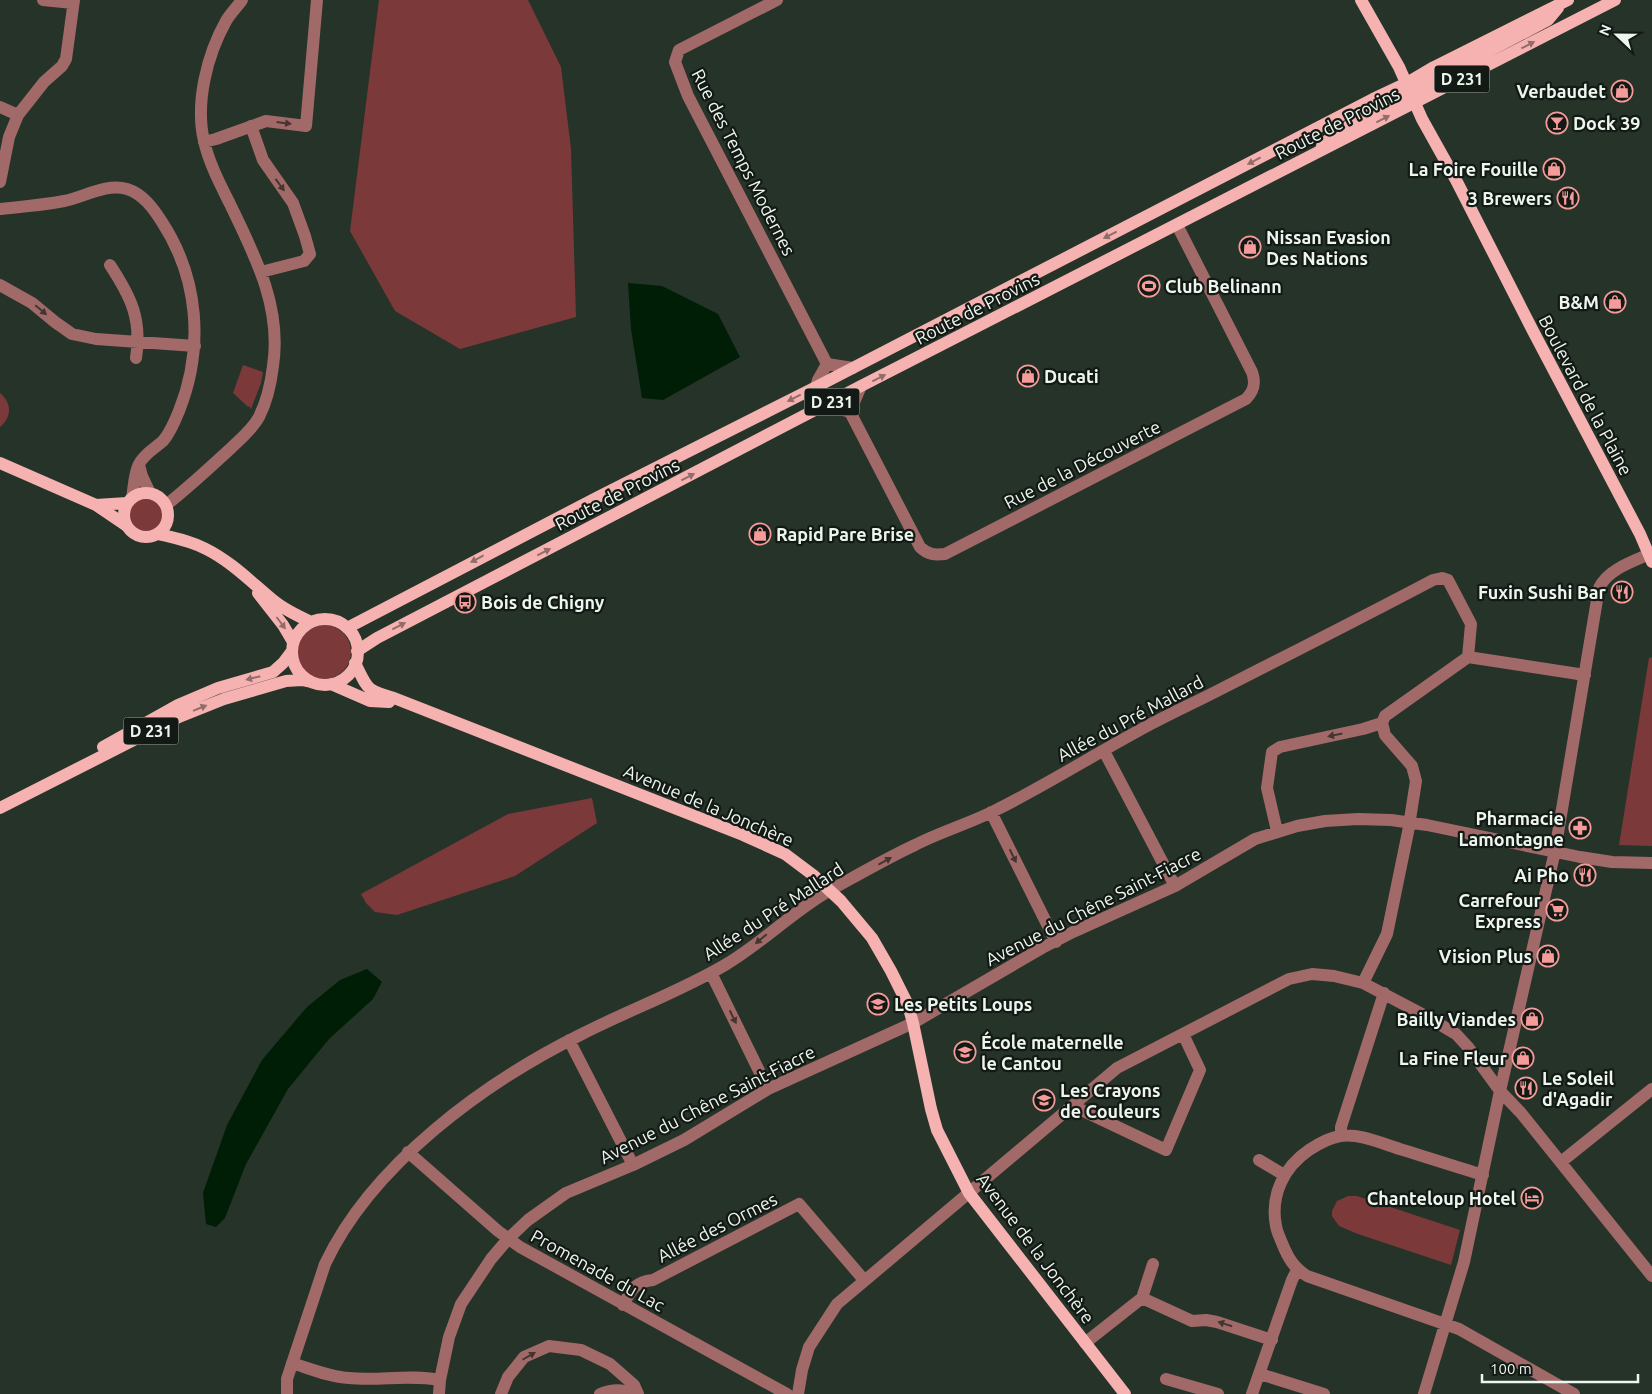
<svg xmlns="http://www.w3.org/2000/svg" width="1652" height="1394" font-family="Ubuntu,sans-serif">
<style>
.green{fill:#7c393a}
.water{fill:#001d06}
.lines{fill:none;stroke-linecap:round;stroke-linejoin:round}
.minor{stroke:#a16a68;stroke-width:12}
.major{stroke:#f6b2b0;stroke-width:12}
.oneway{fill:#906d6a}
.oneway2{fill:#453531}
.labels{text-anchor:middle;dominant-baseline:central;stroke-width:4.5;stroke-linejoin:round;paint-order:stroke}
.shield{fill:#131914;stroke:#acb4ad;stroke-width:1}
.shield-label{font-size:16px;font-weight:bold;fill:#edf6ee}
.poi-label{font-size:18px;font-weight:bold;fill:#edf6ee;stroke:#131914;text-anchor:end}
.street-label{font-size:18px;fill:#edf6ee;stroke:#131914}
</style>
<rect width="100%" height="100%" fill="#263328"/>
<!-- green -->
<path class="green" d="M379 0H528L561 67 571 149 576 317 460 349 395 311 350 231Z
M243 365 263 372 261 383 251 409 249 406 248 407 233 393Z
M0 393C12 403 12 417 0 427Z
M129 516a17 17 0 1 1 34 0a17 17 0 1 1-34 0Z
M297 652a27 27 0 1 1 54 0a27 27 0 1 1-54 0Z
M1652 657V846L1619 845 1649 658Z
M592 798 597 823 515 876 397 915 375 912 366 903 361 894 508 814Z
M1348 1196H1357L1460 1230 1451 1265 1358 1234 1339 1226 1332 1216V1211L1337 1201Z"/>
<!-- water -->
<path class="water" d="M628 283 662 286 718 314 740 357 663 400 642 398 631 329Z
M367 969 382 982 373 999 329 1039 288 1089 246 1164 225 1218 216 1227 206 1224 203 1193 227 1125 262 1060 307 1007 340 980Z"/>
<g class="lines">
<!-- minor -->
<path class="minor" d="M43 0 73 3
M777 0 679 50 675 62 688 96 827 364
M0 107 18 115
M251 126 263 160 293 203 305 236 310 254 304 261 261 272
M204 142 216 139 266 121 306 126 317 0
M0 182 9 137 18 115 44 82 62 66 66 59 74 0
M0 209C21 207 43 205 64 201 84 197 106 183 127 189 143 194 153 208 162 222 199 279 204 348 179 411 175 421 170 433 163 441 154 449 145 453 139 464 134 474 134 486 132 498
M110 265C131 297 142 319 136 358
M0 285 32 303 55 322 72 334 96 339 195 346
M827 364 853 368
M861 386 850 412 920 547C928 555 935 555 945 554L1246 399C1254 391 1256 383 1252 372L1177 225
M816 387 818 380 827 364
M826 405 850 412
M139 465 142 476 150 493
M166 505C188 488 208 469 229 450 239 440 252 430 259 417 267 401 271 383 273 366 282 307 255 256 230 204 220 184 209 163 204 141 195 103 207 55 226 21 230 14 237 7 242 0
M1104 751 1175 886
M991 812 1056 942
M1277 831 1267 788 1272 752 1280 747 1363 729 1382 723
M711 973 768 1089
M1363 983 1387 934 1408 832 1416 781 1412 766 1385 735 1382 723 1385 716 1468 657 1585 675
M569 1040 633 1165
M1073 1106 1166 1150 1200 1070 1183 1034
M1341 1136V1127L1384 993
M408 1152 498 1231 520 1247 787 1394
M1259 1160 1284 1175
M1561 1162 1652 1089
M1483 1175C1456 1167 1429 1158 1403 1150 1383 1144 1360 1133 1340 1136 1329 1138 1318 1144 1309 1150 1284 1167 1270 1195 1276 1226 1277 1232 1280 1238 1282 1243 1288 1258 1294 1268 1307 1276L1459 1329 1574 1394
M1142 1298 1192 1321 1206 1320 1217 1322 1272 1340
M623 1305C632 1289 635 1282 653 1280L799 1204 864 1280
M1085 1343 1142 1298 1153 1264
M292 1363C311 1369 330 1377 349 1378 379 1381 409 1374 440 1380
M1260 1374 1324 1394
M1166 1379 1218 1394
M287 1394V1379L325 1264C372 1164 485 1082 582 1034 629 1010 679 992 725 965 761 944 791 913 827 892 856 876 885 859 915 845 940 832 968 824 994 811 1043 787 1090 757 1138 731 1165 716 1194 703 1221 689 1292 653 1363 617 1433 580L1442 578 1448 580 1471 624 1468 657
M439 1394 440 1380 449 1337 461 1304 491 1259 508 1239 528 1220 566 1193 633 1165 684 1140 768 1089 913 1023 1042 948 1073 932 1175 886 1255 839 1297 826 1325 821 1358 819 1391 820 1427 825 1580 857 1612 862 1652 863
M501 1394 508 1377 524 1357 549 1346 581 1350 610 1364 634 1385 638 1394
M600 1394C613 1389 622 1389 634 1394
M798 1394 802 1370 809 1347 837 1304 1117 1068 1289 979 1312 974 1334 976 1363 983 1424 1015 1456 1034 1468 1047 1500 1091 1521 1113 1652 1276
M1252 1394 1292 1280 1297 1270
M1424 1394 1464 1262 1500 1091 1555 851 1599 588C1608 569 1634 561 1652 553"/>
<!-- major -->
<path class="major" d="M1361 0 1399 67 1422 119 1456 180 1533 331 1640 534 1652 562
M1322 146 1333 135 1379 109 1548 20 1558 8
M0 463 96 505 127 526
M124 515a22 22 0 1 1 44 0a22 22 0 1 1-44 0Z
M96 505 127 503
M158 534C175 538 191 541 206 549 232 562 252 583 274 601 285 610 298 616 311 622
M258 593 283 625 293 642
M292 652a33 33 0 1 1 66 0a33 33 0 1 1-66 0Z
M347 628 598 497 816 387 1373 99 1407 83 1434 67 1568 0
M357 651 377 638 861 386 1615 0
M355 663C368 689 365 690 394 698L743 835 785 854 813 875 841 901 872 938 891 971 908 1005 913 1023 931 1109 937 1130 969 1193 1125 1394
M331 684 370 701 389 702
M103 747 178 705 218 688 273 672 283 663 292 651
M0 808 179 717 224 699 286 681 302 680 311 682"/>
</g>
<!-- one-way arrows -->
<defs><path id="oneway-solid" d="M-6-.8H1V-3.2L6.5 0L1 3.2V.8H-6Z" transform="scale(1.25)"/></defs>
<g class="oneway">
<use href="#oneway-solid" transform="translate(1528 45) rotate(-27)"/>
<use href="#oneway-solid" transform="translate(1383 119) rotate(-27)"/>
<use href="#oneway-solid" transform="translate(1254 161) rotate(152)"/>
<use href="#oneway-solid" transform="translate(1110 235) rotate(153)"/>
<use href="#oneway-solid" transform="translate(879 378) rotate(-27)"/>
<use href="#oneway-solid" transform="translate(794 398) rotate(153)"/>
<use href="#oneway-solid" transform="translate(688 477) rotate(-27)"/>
<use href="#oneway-solid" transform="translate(544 552) rotate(-27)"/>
<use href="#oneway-solid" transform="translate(477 559) rotate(152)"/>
<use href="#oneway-solid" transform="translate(281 623) rotate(53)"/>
<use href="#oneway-solid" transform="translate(399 626) rotate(-27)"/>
<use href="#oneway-solid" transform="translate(253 678) rotate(166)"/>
<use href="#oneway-solid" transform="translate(200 708) rotate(-22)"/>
</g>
<g class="oneway2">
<use href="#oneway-solid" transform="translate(284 123) rotate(7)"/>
<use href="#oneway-solid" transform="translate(280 185) rotate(54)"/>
<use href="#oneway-solid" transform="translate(41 310) rotate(40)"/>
<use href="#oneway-solid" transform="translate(1335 735) rotate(168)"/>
<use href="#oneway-solid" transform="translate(1013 856) rotate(64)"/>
<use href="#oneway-solid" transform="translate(885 861) rotate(-29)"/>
<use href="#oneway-solid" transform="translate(761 939) rotate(140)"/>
<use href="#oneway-solid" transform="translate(733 1017) rotate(64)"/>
<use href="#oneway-solid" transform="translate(1225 1324) rotate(-162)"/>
<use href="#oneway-solid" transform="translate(529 1356) rotate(-30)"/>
</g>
<!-- icons -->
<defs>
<g id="shop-ring" transform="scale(1.125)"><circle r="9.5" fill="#131914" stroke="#f59b9a" stroke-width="1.5"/><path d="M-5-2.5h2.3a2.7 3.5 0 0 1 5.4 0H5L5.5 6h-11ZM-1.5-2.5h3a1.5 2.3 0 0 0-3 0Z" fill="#f59b9a"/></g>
<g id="bar-ring" transform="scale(1.125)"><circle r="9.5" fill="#131914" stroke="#f59b9a" stroke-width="1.5"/><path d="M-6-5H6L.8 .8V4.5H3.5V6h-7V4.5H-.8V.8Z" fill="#f59b9a"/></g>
<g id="restaurant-ring" transform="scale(1.125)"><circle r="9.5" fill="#131914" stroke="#f59b9a" stroke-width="1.5"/><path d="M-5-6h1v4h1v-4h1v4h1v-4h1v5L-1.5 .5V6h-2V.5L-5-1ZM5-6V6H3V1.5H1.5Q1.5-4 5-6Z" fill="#f59b9a"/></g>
<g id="stadium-ring" transform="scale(1.125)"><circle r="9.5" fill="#131914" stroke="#f59b9a" stroke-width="1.5"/><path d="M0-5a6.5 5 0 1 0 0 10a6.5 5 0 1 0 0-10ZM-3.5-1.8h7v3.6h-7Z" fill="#f59b9a"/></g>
<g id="bus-ring" transform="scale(1.125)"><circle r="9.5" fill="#131914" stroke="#f59b9a" stroke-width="1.5"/><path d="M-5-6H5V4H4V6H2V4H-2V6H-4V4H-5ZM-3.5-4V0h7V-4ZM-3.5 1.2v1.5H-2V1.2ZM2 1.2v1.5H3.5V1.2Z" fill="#f59b9a"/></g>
<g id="pharmacy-ring" transform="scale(1.125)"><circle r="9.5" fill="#131914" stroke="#f59b9a" stroke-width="1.5"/><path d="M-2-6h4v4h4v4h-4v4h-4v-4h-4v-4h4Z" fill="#f59b9a"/></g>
<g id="supermarket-ring" transform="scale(1.125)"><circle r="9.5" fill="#131914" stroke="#f59b9a" stroke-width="1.5"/><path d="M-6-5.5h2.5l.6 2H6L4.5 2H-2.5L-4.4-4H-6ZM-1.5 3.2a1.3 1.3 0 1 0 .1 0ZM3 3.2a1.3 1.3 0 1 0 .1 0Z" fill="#f59b9a"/></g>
<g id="school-ring" transform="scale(1.125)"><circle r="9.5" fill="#131914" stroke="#f59b9a" stroke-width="1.5"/><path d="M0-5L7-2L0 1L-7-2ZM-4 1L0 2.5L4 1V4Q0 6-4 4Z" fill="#f59b9a"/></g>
<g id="hotel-ring" transform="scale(1.125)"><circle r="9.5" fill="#131914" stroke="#f59b9a" stroke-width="1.5"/><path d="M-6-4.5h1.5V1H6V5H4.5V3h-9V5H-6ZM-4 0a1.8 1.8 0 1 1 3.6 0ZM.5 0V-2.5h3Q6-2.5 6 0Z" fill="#f59b9a"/></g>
</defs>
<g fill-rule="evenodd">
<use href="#shop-ring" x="1622" y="91"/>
<use href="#bar-ring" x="1557" y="123"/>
<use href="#shop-ring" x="1554" y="169"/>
<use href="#restaurant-ring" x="1568" y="198"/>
<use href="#shop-ring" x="1250" y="247"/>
<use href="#stadium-ring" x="1149" y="286"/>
<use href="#shop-ring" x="1615" y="302"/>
<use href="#shop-ring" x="1028" y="376"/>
<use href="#shop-ring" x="760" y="534"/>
<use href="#restaurant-ring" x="1622" y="592"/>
<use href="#bus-ring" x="465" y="602"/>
<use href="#pharmacy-ring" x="1580" y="828"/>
<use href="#restaurant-ring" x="1585" y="875"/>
<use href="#supermarket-ring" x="1557" y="910"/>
<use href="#shop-ring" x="1548" y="956"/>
<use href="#school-ring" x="878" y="1004"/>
<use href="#shop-ring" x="1532" y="1019"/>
<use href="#school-ring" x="965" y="1052"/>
<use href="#shop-ring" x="1523" y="1058"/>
<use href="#restaurant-ring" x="1526" y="1088"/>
<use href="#school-ring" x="1044" y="1100"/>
<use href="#hotel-ring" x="1532" y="1198"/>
</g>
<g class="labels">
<!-- shield labels -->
<g class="shield">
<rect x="1434.5" y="65.5" width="55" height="27" rx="4"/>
<rect x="804.5" y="388.5" width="55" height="27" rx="4"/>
<rect x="123.5" y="717.5" width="55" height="27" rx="4"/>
</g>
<g class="shield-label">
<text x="1462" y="79">D 231</text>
<text x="832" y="402">D 231</text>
<text x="151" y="731">D 231</text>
</g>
<!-- poi labels -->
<g class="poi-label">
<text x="1606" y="91">Verbaudet</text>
<text x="1573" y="123" text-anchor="start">Dock 39</text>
<text x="1538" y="169">La Foire Fouille</text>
<text x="1552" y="198">3 Brewers</text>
<text x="1266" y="237" text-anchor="start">Nissan Evasion<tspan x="1266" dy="21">Des Nations</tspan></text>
<text x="1165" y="286" text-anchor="start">Club Belinann</text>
<text x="1599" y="302">B&amp;M</text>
<text x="1044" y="376" text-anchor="start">Ducati</text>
<text x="776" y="534" text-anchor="start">Rapid Pare Brise</text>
<text x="1606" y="592">Fuxin Sushi Bar</text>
<text x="481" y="602" text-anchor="start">Bois de Chigny</text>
<text x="1564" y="818">Pharmacie<tspan x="1564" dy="21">Lamontagne</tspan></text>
<text x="1569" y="875">Ai Pho</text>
<text x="1541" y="900">Carrefour<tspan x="1541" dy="21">Express</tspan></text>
<text x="1532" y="956">Vision Plus</text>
<text x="894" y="1004" text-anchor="start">Les Petits Loups</text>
<text x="1516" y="1019">Bailly Viandes</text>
<text x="981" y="1042" text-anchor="start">École maternelle<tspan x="981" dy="21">le Cantou</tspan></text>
<text x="1507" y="1058">La Fine Fleur</text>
<text x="1542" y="1078" text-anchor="start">Le Soleil<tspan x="1542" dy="21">d'Agadir</tspan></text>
<text x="1060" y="1090" text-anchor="start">Les Crayons<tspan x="1060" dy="21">de Couleurs</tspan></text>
<text x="1516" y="1198">Chanteloup Hotel</text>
</g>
<!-- street labels -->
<g class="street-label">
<text transform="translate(1337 123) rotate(-27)">Route de Provins</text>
<text transform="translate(744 162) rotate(63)">Rue des Temps Modernes</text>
<text transform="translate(977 308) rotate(-27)">Route de Provins</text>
<text transform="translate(1586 395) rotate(62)">Boulevard de la Plaine</text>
<text transform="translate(1082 464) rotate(-27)">Rue de la Découverte</text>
<text transform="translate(617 494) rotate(-27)">Route de Provins</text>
<text transform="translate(1130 718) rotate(-28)">Allée du Pré Mallard</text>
<text transform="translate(709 805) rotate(23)">Avenue de la Jonchère</text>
<text transform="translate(1093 906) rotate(-27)">Avenue du Chêne Saint-Fiacre</text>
<text transform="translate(773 911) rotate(-33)">Allée du Pré Mallard</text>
<text transform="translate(707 1104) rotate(-27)">Avenue du Chêne Saint-Fiacre</text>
<text transform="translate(717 1227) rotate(-27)">Allée des Ormes</text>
<text transform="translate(1036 1248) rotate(53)">Avenue de la Jonchère</text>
<text transform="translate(598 1270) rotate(29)">Promenade du Lac</text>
</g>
</g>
<!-- north arrow -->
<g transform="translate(1617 35) rotate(292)" stroke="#131914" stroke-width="4" paint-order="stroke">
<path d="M0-4L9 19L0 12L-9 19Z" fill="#edf6ee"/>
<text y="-8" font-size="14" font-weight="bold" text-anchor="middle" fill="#edf6ee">N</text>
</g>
<!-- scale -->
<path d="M1482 1374v8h156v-8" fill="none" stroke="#edf6ee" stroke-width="2.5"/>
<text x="1490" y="1374" font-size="15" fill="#edf6ee" stroke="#131914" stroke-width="4" paint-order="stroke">100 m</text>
</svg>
